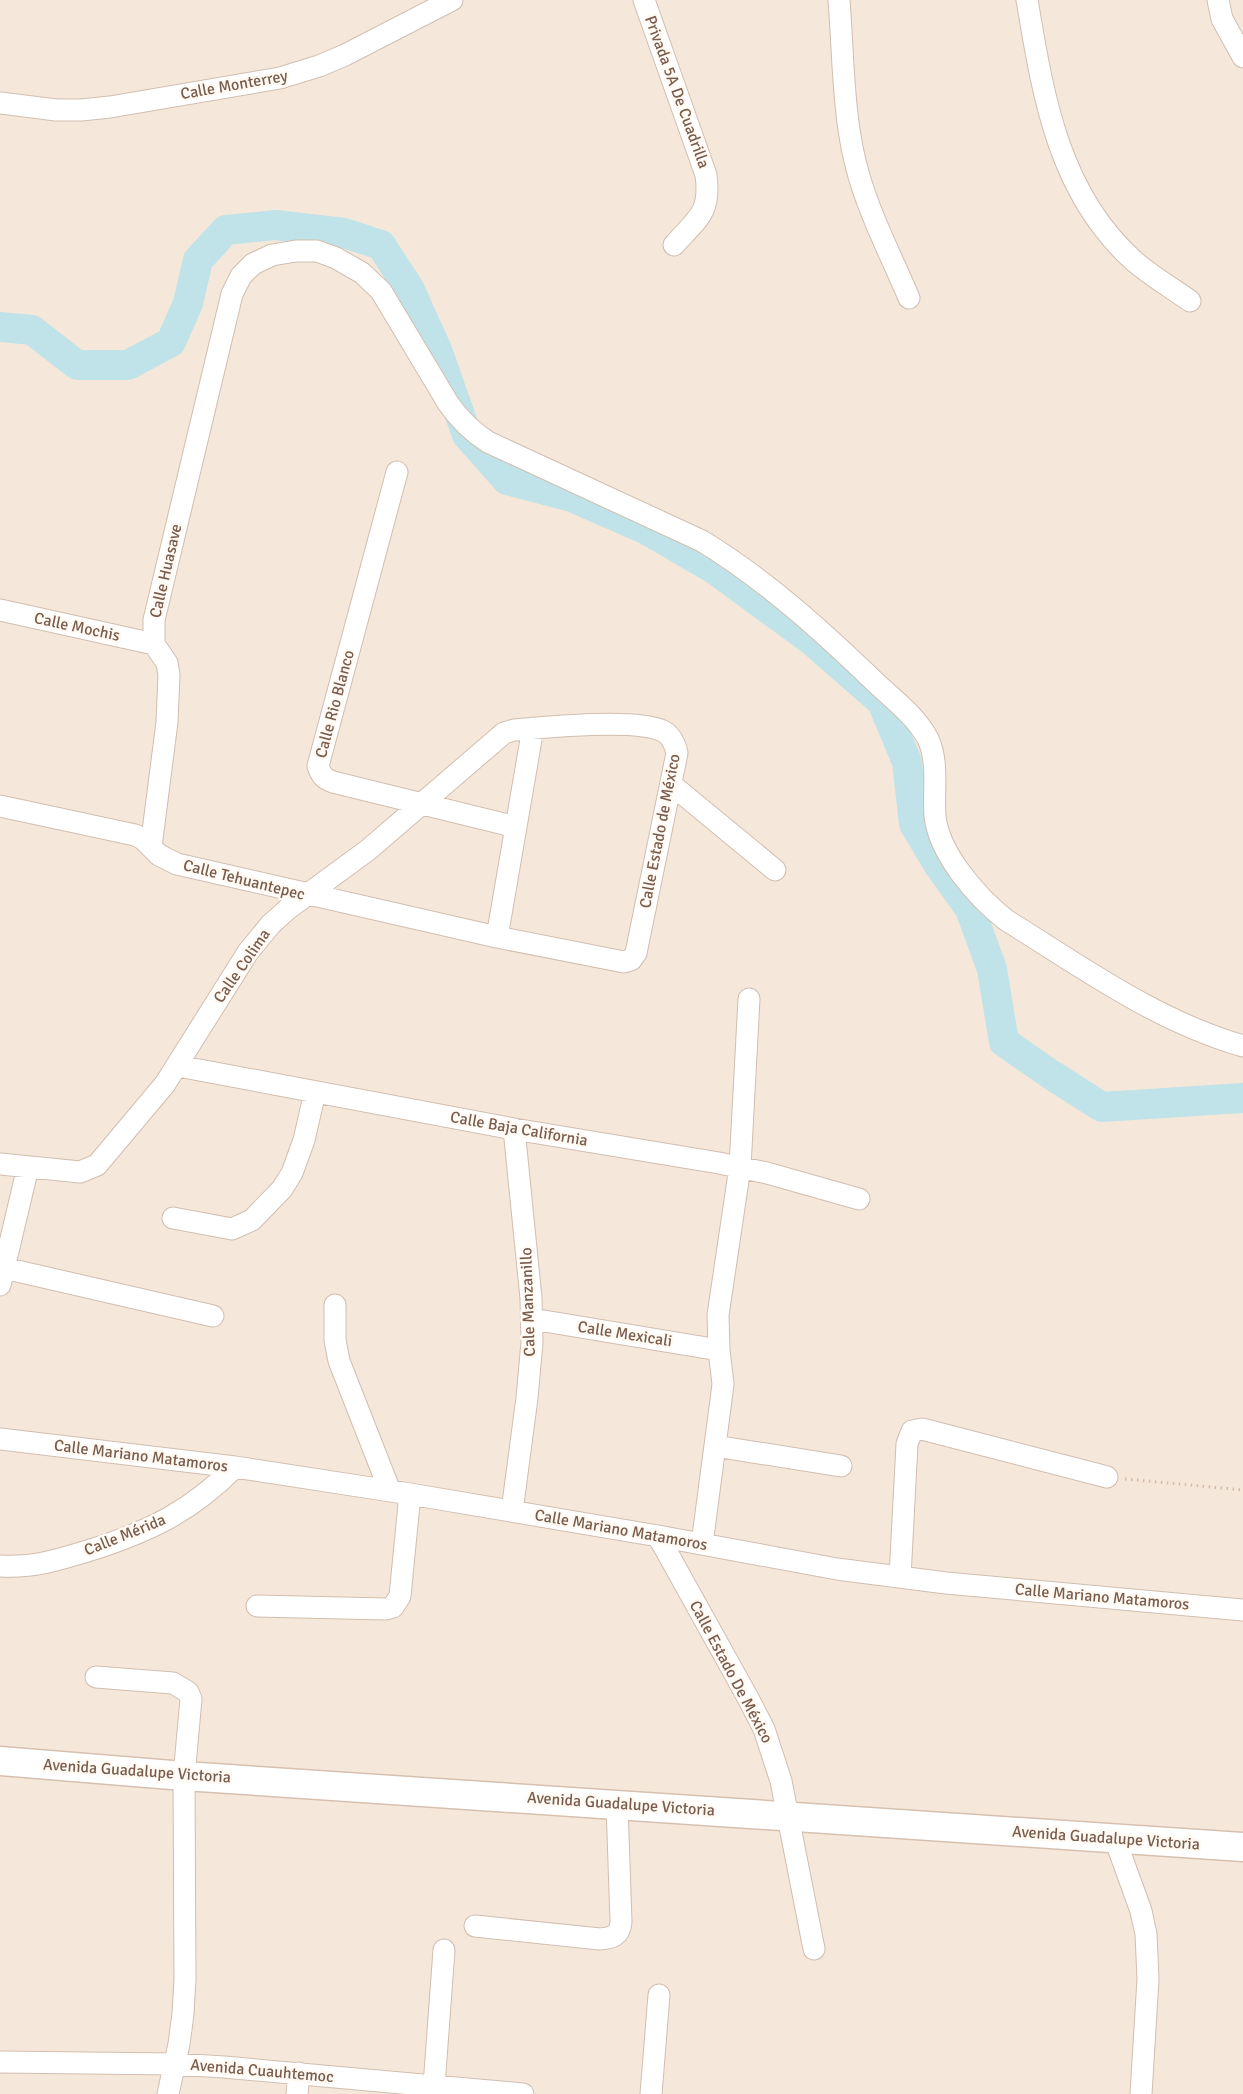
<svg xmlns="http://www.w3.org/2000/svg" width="1243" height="2094" font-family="Signika,sans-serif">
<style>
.residential{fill:#f5e8da}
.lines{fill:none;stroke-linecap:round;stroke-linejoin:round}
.river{stroke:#bfe3e8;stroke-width:30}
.street-casing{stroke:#d1beb0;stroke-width:23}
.secondary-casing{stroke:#d6c0b0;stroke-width:31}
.path{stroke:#d9b8a5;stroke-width:3;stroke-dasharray:1.5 4.5;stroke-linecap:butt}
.street{stroke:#fff;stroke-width:21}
.secondary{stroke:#fff;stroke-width:28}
.labels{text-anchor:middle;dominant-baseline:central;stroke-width:5;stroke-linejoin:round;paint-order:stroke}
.street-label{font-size:16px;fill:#7a5c4d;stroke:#fffaf3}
</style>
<rect width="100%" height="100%" fill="#fdf6ec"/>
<!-- residential -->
<path class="residential" d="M0 0H1243V2094H0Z"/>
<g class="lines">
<!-- river -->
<path class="river" d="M0 327 32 330 77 365H128L171 342 188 303 198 260 226 230 276 225 344 233 381 245 409 288 437 350 467 435 507 480 572 497 647 530 714 569 811 640 882 702 907 762 914 824 938 864 970 909 992 969 1004 1042 1050 1074 1102 1107 1243 1098"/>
<!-- street casing -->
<g class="street-casing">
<path id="street" d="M644 0 706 175C711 213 698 218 674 245
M839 0C843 51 843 112 855 161 866 208 890 253 909 298
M1027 0C1043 95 1058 193 1134 261 1151 276 1172 288 1190 301
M1218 0 1222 19 1243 57
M0 103 56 110H81L110 107 280 78 319 66 345 55 452 0
M397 472 318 766C321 775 324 779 333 782L516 827
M0 610 154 644
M672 785 775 870
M0 806 135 835 143 839 159 855 177 864 497 937 624 962 631 960 636 953 677 753C675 744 672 736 663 731 636 718 546 727 514 730L504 733 368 850 289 908 271 924 248 952 165 1084 97 1165 80 1172 0 1164
M151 847 167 722 169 675 167 663 154 644V620L232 294 241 276 253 264 272 255 296 251H317L336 258 362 273 381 291 448 403C459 419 471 431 488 442L702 541C766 580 822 631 875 682 894 700 916 716 928 739 939 762 933 792 935 816 939 854 977 897 1006 920 1082 967 1156 1021 1243 1046
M497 937 533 728
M178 1066 514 1129 719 1163 767 1173 859 1199
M173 1218 232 1229 252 1220 282 1189 292 1173 304 1140 315 1092
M4 1268 213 1316
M0 1285 28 1167
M335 1305V1340L339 1361 390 1491
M532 1319 719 1350
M0 1439 235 1467 410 1494 658 1536 837 1569 946 1583 1243 1610
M715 1446 841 1466
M512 1511 527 1398 532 1342 531 1298 514 1129
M658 1536 748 1698 764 1729 781 1781 814 1949
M702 1544 721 1400 723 1384 719 1350 718 1315 740 1167 749 999
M0 1566C34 1568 62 1559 94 1549 152 1530 191 1511 235 1467
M900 1577 907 1444 912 1431 922 1429 1107 1477
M257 1606 386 1609 393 1607 400 1596 410 1494
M96 1677 173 1683 188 1692 191 1699 184 1776 185 1979 183 2014 179 2044 168 2094
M1115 1839 1141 1911 1146 1934 1148 1979 1141 2094
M475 1926 600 1939C612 1938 620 1936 621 1922L617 1804
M0 2062 175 2064 224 2067 523 2094
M434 2086 444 1950
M297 2094 299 2073
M651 2094 659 1995"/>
</g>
<!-- secondary casing -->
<g class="secondary-casing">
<path id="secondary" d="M0 1761 184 1776 1243 1847"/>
</g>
<!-- path -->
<path class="path" d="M1125 1479 1243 1490"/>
<!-- street -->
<use href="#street" class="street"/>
<!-- secondary -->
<use href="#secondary" class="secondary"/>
</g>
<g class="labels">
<!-- street labels -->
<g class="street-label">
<text transform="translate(234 85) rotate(-10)">Calle Monterrey</text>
<text transform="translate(677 92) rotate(70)">Privada 5A De Cuadrilla</text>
<text transform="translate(166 571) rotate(-77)">Calle Huasave</text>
<text transform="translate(77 627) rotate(12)">Calle Mochis</text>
<text transform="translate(335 704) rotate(-75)">Calle Rio Blanco</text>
<text transform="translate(660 831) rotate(-79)">Calle Estado de México</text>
<text transform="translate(244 880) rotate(14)">Calle Tehuantepec</text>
<text transform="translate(242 966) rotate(-55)">Calle Colima</text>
<text transform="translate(519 1129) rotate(10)">Calle Baja California</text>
<text transform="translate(528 1302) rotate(-92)">Cale Manzanillo</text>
<text transform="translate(625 1334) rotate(9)">Calle Mexicali</text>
<text transform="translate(141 1456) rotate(7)">Calle Mariano Matamoros</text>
<text transform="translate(621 1530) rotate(10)">Calle Mariano Matamoros</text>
<text transform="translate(125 1535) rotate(-22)">Calle Mérida</text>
<text transform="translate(1102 1597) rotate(5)">Calle Mariano Matamoros</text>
<text transform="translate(731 1672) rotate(62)">Calle Estado De México</text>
<text transform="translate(137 1771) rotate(4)">Avenida Guadalupe Victoria</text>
<text transform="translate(621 1804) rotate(4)">Avenida Guadalupe Victoria</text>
<text transform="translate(1106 1838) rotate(4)">Avenida Guadalupe Victoria</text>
<text transform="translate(262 2071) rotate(5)">Avenida Cuauhtemoc</text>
</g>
</g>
</svg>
